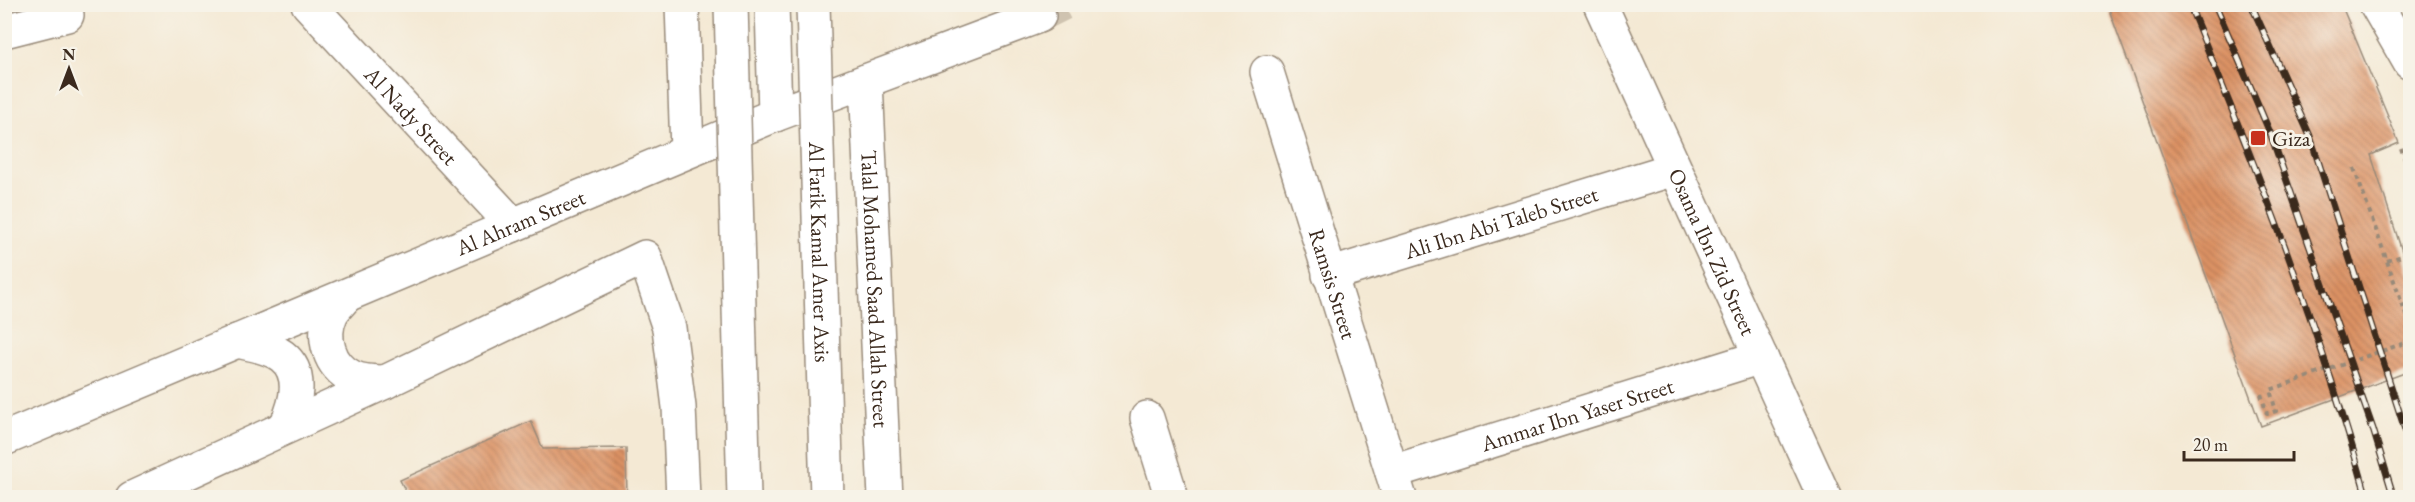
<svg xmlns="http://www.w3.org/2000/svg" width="2415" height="502" font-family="'EB Garamond',serif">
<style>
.building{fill:url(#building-back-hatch)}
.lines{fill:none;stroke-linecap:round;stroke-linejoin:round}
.major-tunnel{stroke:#cfc3b0;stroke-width:33;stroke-dasharray:33 16;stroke-linecap:butt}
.minor-casing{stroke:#988a79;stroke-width:36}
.major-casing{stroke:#988a79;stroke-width:36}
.path{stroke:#988a79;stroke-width:4;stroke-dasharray:4.5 4.5;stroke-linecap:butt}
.minor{stroke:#fff;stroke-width:33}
.major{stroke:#fff;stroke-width:33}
.rail-casing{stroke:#3b2a1e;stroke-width:7}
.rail{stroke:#f7f3e8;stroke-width:4.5;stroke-dasharray:14;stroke-linecap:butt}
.highway-bridge-casing{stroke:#988a79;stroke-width:36;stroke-linecap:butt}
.highway-bridge{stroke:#fff;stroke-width:33}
.poi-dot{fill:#c8321e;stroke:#f7f3e8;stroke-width:2}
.labels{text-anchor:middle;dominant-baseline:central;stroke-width:6;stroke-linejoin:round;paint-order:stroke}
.street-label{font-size:22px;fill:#3b2a1e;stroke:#f7f3e8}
.poi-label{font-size:22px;fill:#3b2a1e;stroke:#f7f3e8;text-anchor:start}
</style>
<defs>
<pattern id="building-back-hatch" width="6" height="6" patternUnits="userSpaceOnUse" patternTransform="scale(1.5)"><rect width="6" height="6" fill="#dc9264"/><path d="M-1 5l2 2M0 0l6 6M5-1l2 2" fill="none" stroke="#b47752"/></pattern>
</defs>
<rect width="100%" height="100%" fill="#f7f3e8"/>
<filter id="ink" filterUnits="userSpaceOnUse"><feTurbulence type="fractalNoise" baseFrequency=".0167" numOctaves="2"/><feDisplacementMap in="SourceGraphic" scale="12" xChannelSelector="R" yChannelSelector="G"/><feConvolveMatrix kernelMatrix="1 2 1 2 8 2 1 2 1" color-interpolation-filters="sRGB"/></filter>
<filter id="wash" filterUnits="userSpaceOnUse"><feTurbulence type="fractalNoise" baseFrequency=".008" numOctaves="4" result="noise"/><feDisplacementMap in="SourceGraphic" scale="24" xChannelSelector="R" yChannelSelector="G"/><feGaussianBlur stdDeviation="1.35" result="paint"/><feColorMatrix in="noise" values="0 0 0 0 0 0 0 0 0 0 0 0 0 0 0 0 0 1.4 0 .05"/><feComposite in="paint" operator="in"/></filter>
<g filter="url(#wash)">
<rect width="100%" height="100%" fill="#f4e9d4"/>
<g id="blocks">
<!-- building -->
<path class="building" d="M2107 4H2341L2399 143 2371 155 2410 276V371L2261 426Z
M531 421 543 449 626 448 627 498H409L400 480Z"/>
</g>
</g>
<g filter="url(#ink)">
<use href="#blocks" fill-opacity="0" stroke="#988a79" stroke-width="1.5"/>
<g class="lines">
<!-- major-tunnel -->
<path class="major-tunnel" d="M1039 16 1063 4"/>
<!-- minor casing -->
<g class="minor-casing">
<g id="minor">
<path id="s1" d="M308 4 513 225"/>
<path id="s2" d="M1600 4 1825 498"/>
<path d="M2376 4 2410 63"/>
<path d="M4 31 67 15"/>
<path id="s3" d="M1267 72 1400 498"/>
<path id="s4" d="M1329 275 1674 169"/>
<path d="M1147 418 1172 498"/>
<path id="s5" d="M1392 472 1761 357"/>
</g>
</g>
<!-- major casing -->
<g class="major-casing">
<g id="major">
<path d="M682 4 687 151"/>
<path d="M772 4 775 115"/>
<path id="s6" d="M866 81 885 498"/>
<path d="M346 296C341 302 334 308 331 315 321 337 329 366 352 377 362 382 374 382 385 382"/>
<path d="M237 341C252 344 270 347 282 356 304 373 296 404 286 426"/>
<path id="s7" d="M4 439 775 115 1039 16"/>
<path d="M132 498 385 382 645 257 669 328 679 407 683 498"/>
</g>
</g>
<!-- path -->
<path class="path" d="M2401 148 2410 174
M2354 168 2410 326
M2387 261 2410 253
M2261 394 2267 414 2276 411 2270 390 2410 341"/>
<!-- minor -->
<use href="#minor" class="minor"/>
<!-- major -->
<use href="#major" class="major"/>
<!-- rail casing -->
<g class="rail-casing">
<path id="rail" d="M2189 4C2256 166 2320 329 2367 498
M2215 4 2271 135 2373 429 2394 498
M2251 4 2310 136 2410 445"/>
</g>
<!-- rail -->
<use href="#rail" class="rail"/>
<!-- highway-bridge casing -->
<g class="highway-bridge-casing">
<g id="highway-bridge">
<path d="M731 4 744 498"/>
<path id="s8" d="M813 4 827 498"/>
</g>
</g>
<!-- highway-bridge -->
<use href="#highway-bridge" class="highway-bridge"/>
</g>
</g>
<!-- markers -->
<rect class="poi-dot" x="2250" y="130" width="16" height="16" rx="3"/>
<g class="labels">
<!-- street labels -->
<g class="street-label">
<text stroke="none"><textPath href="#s1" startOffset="152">Al Nady Street</textPath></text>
<text stroke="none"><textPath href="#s7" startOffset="560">Al Ahram Street</textPath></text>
<text stroke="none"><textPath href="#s4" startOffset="180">Ali Ibn Abi Taleb Street</textPath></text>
<text stroke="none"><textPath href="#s8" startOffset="248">Al Farik Kamal Amer Axis</textPath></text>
<text stroke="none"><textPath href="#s2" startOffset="272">Osama Ibn Zid Street</textPath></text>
<text stroke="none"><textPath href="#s3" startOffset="222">Ramsis Street</textPath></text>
<text stroke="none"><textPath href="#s6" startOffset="208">Talal Mohamed Saad Allah Street</textPath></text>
<text stroke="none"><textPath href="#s5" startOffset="194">Ammar Ibn Yaser Street</textPath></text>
</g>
<!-- poi labels -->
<g class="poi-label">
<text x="2272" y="138">Giza</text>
</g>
</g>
<!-- margin -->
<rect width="2415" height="502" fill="none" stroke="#f7f3e8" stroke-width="24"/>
<!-- north arrow -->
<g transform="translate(69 69)" stroke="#f7f3e8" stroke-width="4.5" paint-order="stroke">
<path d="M0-4.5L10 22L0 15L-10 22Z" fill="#3b2a1e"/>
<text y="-9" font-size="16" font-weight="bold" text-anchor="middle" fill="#3b2a1e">N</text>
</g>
<!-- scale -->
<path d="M2184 451v9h110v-9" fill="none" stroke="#3b2a1e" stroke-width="3"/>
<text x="2193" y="451" font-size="18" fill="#3b2a1e" stroke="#f7f3e8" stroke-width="4.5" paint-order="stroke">20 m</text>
</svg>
